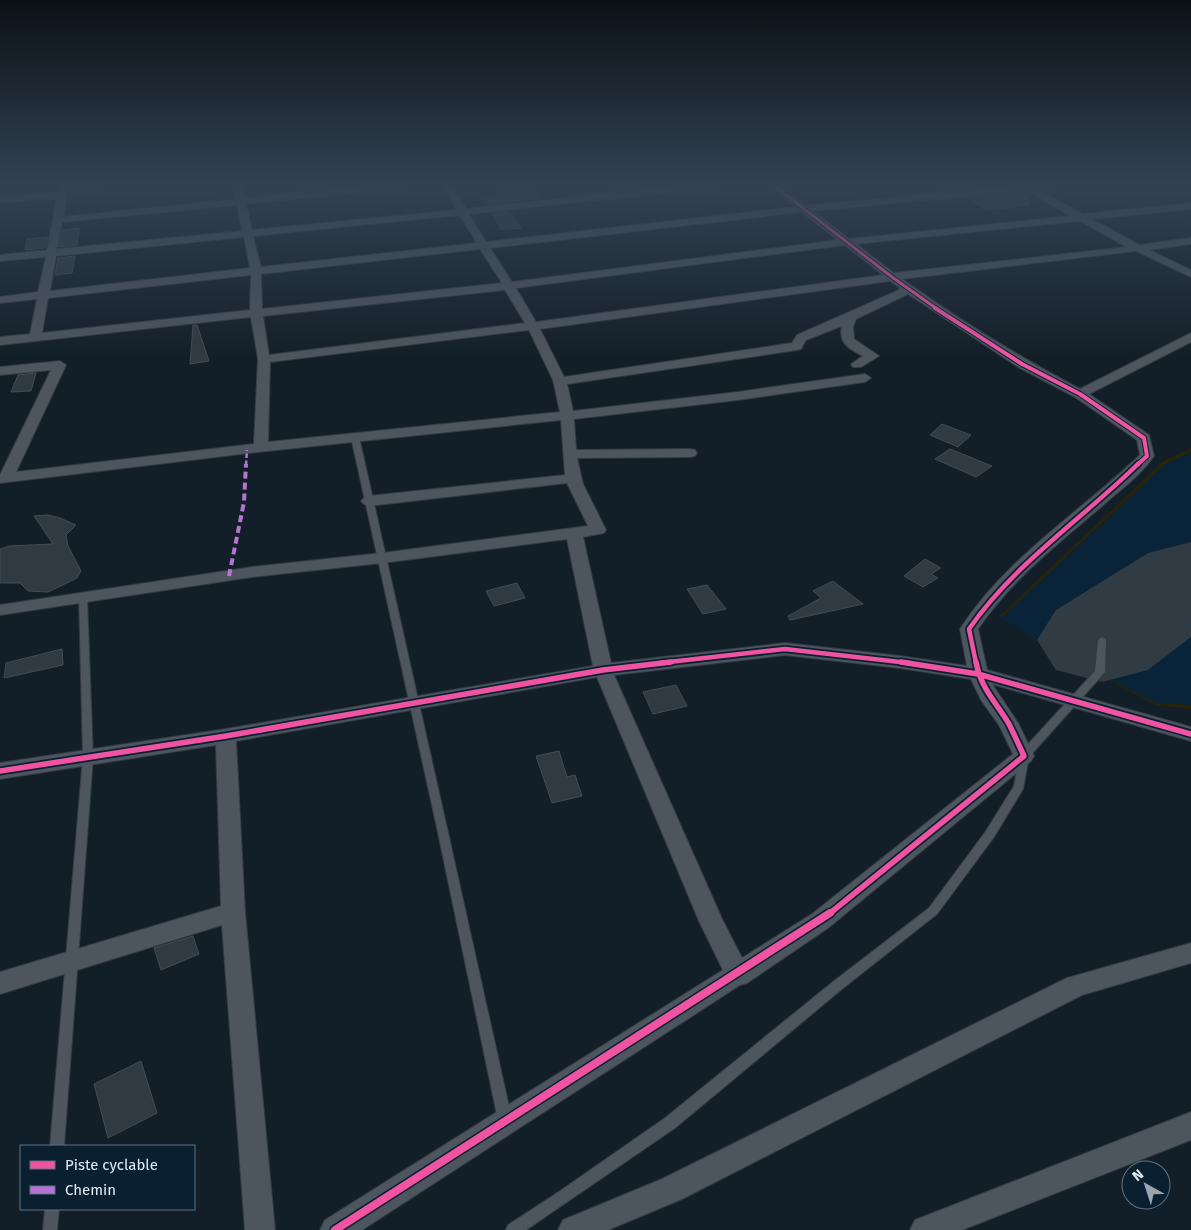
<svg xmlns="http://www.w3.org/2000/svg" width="1191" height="1230" font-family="'Fira Sans',sans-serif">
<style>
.built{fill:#092438}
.sand{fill:#292308}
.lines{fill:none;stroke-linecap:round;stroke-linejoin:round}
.runway{fill:#303b44;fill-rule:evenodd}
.building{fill:#303a42;stroke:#424c54}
.lane-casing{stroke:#333b43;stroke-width:2}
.street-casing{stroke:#333b43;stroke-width:2}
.lane{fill:#4d565e;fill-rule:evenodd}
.street{fill:#4d565e;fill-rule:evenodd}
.quiet-far1{stroke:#b673d3;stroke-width:2.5;stroke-dasharray:4.5 2.5;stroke-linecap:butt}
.quiet{stroke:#b673d3;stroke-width:4;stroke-dasharray:7 4;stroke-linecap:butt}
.cycleway-far4-casing{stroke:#0a2031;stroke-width:5}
.cycleway-far3-casing{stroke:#0a2031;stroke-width:6}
.cycleway-far2-casing{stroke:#0a2031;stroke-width:8}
.cycleway-far1-casing{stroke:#0a2031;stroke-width:9}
.cycleway-casing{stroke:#0a2031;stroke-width:11}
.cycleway-far4{stroke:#f153a3;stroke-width:3}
.cycleway-far3{stroke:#f153a3;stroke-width:4}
.cycleway-far2{stroke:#f153a3;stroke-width:4.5}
.cycleway-far1{stroke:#f153a3;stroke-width:5.5}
.cycleway{stroke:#f153a3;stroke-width:8}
</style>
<rect width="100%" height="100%" fill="#131f28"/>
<!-- built -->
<path class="built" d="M1191 452V705L1156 703 1053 650 1001 618 1164 465Z"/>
<!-- sand -->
<path class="sand" d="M1191 448V452L1164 465 1001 618 1053 650 1156 703 1191 705V709L1156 705 1052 650 999 617 1162 462Z"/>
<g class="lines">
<!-- runway -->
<path class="runway" d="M1191 542V637L1148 670 1102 682 1056 670 1037 640 1056 610 1148 553Z"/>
</g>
<!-- building -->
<path class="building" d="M521 184H530L540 198 505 202 494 187Z
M943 184H1001L952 189Z
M1025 192 1029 194V205L986 210 966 198Z
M498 195 504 203 486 205 481 197Z
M509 211 521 228 502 230 492 213Z
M79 228 77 245 59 247 62 230Z
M48 237 45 248 25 250 27 239Z
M75 256 72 273 55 275 58 258Z
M193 325H197L209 361 190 364Z
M36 373 31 391 11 392 18 375Z
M942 424 971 435 958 447 930 435Z
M950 449 992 466 976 477 935 459Z
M48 515 60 518 76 525 66 535 68 546 81 571 77 578 48 592 28 591 20 583H0V549L9 546 53 544 34 516Z
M925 559 941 568 931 574 938 578 923 587 904 576Z
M833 581 863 604 790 620 788 616 821 598 813 591Z
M517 583 525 598 494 606 486 591Z
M707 585 726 609 703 614 687 589Z
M62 649 63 665 4 678 6 663Z
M676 685 687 706 653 714 643 692Z
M559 751 567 777 575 775 582 796 552 803 536 756Z
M193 936 199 954 161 970 154 948Z
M141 1061 157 1113 108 1138 94 1084Z"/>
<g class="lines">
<!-- lane casing -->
<g class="lane-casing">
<path id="lane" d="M355 435 359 437 447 828 512 1120 510 1125 505 1127 500 1125 498 1120 437 828 351 437Z
M83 594 87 597 93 757 64 1146H50L83 757 79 597Z
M1102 637 1106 640 1105 672 1029 757 1023 789 994 837 937 914 842 989 675 1128 526 1230H506L508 1225 560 1191 665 1118 834 981 929 908 986 831 1014 786 1020 753 1095 671 1098 640Z
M45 1209H59L57 1230H43Z"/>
</g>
<!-- street casing -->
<g class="street-casing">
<path id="street" d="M61 184H104L100 187 68 190 63 217 236 199 233 184H242L245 198 377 184H413L409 187 246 204 252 230 457 210 443 184H452L466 209 687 184H721L717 187 469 214 486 242 796 207 768 184H778L806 206 1025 184H1062L1036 189 1083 214 1191 203V209L1092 219 1139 245 1191 238V244L1149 250 1191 270V277L1136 251 902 279C960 320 1017 356 1080 389L1191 333V342L1089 394 1149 435 1154 456C1141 475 1119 491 1102 506 1058 544 1011 580 978 629L987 670 1191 727V741L992 684 1018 723 1034 756 1031 761 828 928 747 983 740 985 362 1230H320L325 1220 723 970 699 921 597 677 236 741 245 912 275 1230H245L222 925 0 994V972L221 906 216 745 0 779V763L226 729 593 666 567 539 382 563 252 577 0 615V605L252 567 382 553 588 526 567 483 369 506 364 504 361 501 364 498 369 496 565 475 561 420 267 451 0 483V475L51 370 0 375V367L60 361 66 365 16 472 254 444 258 359 251 317 0 345V337L30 334 37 299 0 303V297L38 292 46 257 0 261V255L47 250 57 198 0 203V197L58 193ZM1025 190 1071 216 849 239 813 211ZM237 205 242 231 57 249 62 222ZM802 212 838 240 512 282 490 248ZM460 215 477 243 261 267 253 236ZM1080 221 1127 247 894 273 856 244ZM244 237 250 268 50 291 56 256ZM845 245 883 275 536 322 516 288ZM480 249 502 283 262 309 261 274ZM251 275 250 310 42 333 48 298ZM890 281 899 287V290L797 335 792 343 564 377 540 329ZM505 290 525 323 269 355 263 316ZM908 294 1018 367 1075 397 1137 440 1140 455C1080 512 1005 559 960 629L967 666 900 656 785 643 611 663 583 537 604 533 606 530 583 484 577 458 690 457 695 456 697 453 695 450 690 449 576 450 574 419 738 400 865 382 871 378 865 374 738 392 573 411 567 384 797 350 801 349 806 340 842 326C838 343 849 349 863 356L851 364 853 367H861L879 356 854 339 853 327 856 319ZM529 330 553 380 560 412 268 442 270 362ZM785 655 900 668 971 679 981 700 999 725 1013 754 812 914 742 958 722 919 614 675Z
M1191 943V963L1082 995 682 1199 608 1230H558L563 1220 662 1179 1067 978Z
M1191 1112V1140L962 1230H910L915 1220Z"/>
</g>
<!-- lane -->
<use href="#lane" class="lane"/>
<!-- street -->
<use href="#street" class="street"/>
<!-- quiet-far1 -->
<path class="quiet-far1" d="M246 465 247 450"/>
<!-- quiet -->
<path class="quiet" d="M229 576 244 502 246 464"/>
<!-- cycleway-far4 casing -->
<g class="cycleway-far4-casing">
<path id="cycleway-far4" d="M772 184 892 277 937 309"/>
</g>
<!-- cycleway-far3 casing -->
<g class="cycleway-far3-casing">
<path id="cycleway-far3" d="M935 308 1022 364 1080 394 1144 438 1147 456 1137 465"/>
</g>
<!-- cycleway-far2 casing -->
<g class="cycleway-far2-casing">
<path id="cycleway-far2" d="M660 663 785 649 909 663
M976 663 969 629C1014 564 1082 519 1138 464"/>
</g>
<!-- cycleway-far1 casing -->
<g class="cycleway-far1-casing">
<path id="cycleway-far1" d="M901 662 978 674 1191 734
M0 771 226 736 603 670 671 662
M829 914 1024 756C1019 745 1014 734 1009 724 996 702 981 689 976 662"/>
</g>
<!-- cycleway casing -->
<g class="cycleway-casing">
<path id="cycleway" d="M335 1230 830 913"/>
</g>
<!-- cycleway-far4 -->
<use href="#cycleway-far4" class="cycleway-far4"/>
<!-- cycleway-far3 -->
<use href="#cycleway-far3" class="cycleway-far3"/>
<!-- cycleway-far2 -->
<use href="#cycleway-far2" class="cycleway-far2"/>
<!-- cycleway-far1 -->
<use href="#cycleway-far1" class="cycleway-far1"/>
<!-- cycleway -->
<use href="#cycleway" class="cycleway"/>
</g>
<!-- sky -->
<linearGradient id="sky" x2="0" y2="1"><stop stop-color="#0a1116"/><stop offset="0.52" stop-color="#334253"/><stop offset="1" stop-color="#334253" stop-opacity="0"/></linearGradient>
<rect width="1191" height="357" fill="url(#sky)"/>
<!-- legend -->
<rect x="20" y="1145" width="175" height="65" fill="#0a2031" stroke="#5f7281"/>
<rect x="30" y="1161" width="25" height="8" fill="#f153a3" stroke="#5f7281"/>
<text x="65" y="1170" font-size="15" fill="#dfedf8">Piste cyclable</text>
<rect x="30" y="1186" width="25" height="8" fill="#b673d3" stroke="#5f7281"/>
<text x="65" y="1195" font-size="15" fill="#dfedf8">Chemin</text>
<!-- north arrow -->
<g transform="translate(1146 1185) rotate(321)"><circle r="24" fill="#0a2031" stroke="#5f7281"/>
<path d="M0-4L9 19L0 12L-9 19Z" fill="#98a5af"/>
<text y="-8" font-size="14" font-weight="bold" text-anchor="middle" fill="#dfedf8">N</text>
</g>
</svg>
